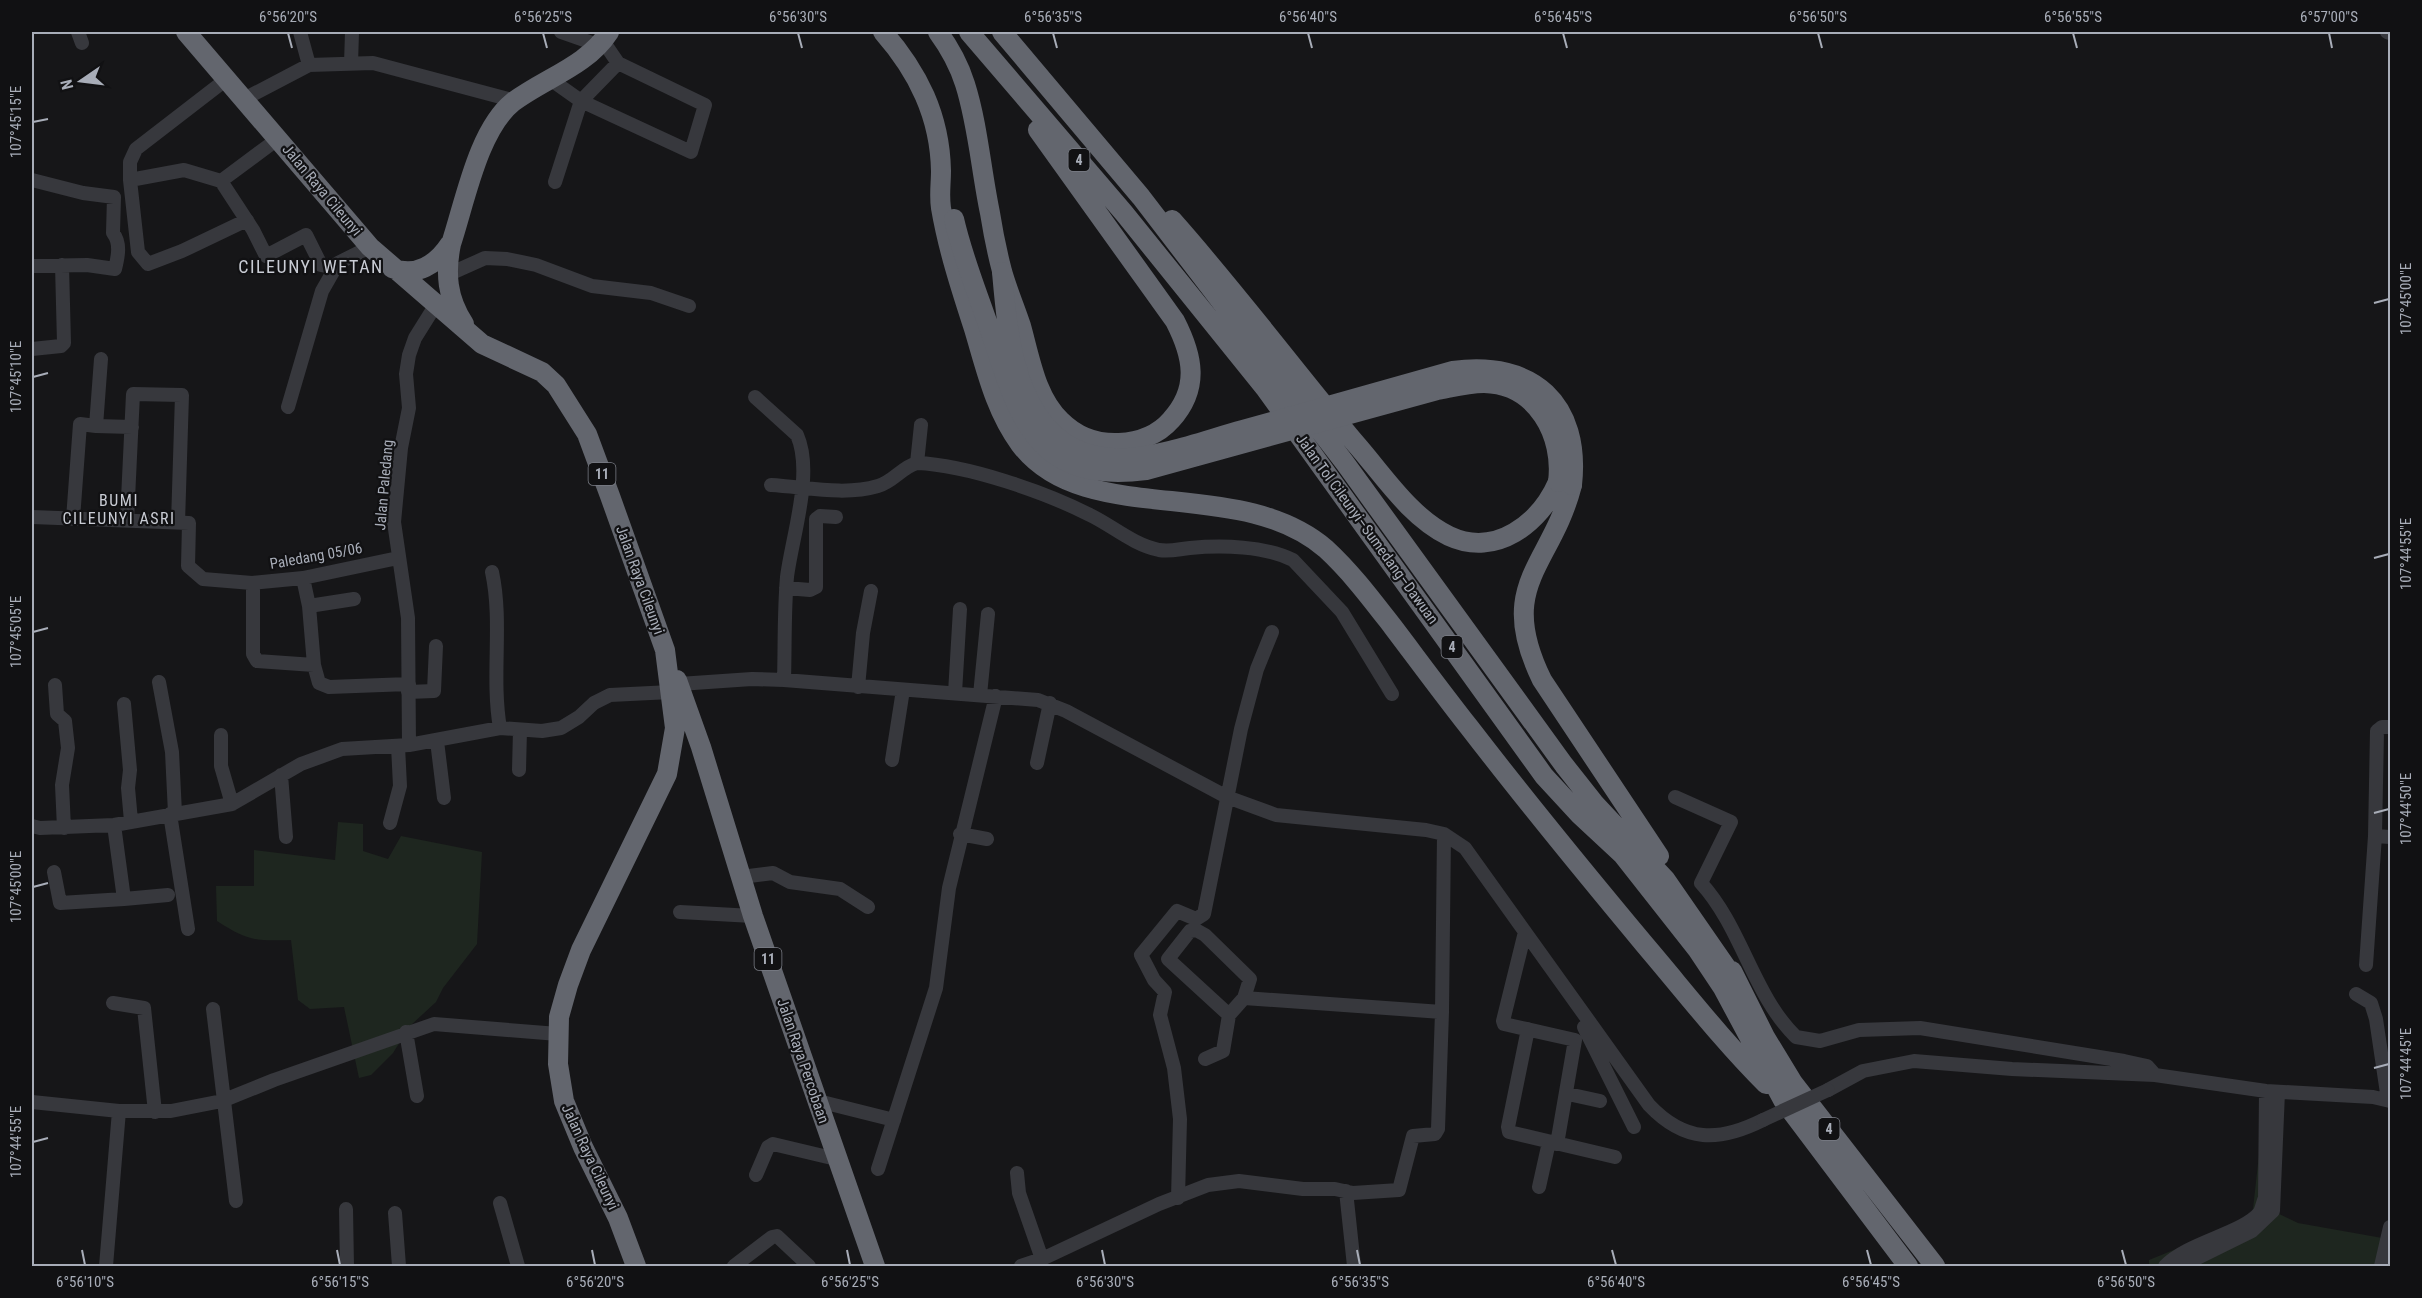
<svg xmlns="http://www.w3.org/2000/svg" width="2422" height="1298" font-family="'Roboto Condensed',sans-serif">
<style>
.green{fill:#1e261f}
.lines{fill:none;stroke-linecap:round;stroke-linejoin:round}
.minor{stroke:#37383d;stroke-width:14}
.highway{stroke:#63666e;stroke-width:20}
.minor-bridge{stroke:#37383d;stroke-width:14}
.highway-bridge{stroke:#63666e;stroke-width:20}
.ticks{fill:none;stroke:#a8adb8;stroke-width:2}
.labels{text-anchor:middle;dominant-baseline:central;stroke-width:4.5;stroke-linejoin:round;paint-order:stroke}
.shield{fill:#111113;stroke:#7b7e86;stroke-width:1.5}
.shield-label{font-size:14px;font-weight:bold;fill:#a8adb8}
.street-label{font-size:15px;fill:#a8adb8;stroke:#111113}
.neighbourhood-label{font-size:16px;letter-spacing:1.5px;fill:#c9ccd4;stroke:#111113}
.quarter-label{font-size:18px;letter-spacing:1.5px;fill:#c9ccd4;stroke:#111113}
.neatline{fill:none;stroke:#a8adb8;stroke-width:2}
.ticks-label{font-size:15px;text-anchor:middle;fill:#a8adb8}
</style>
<rect width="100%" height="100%" fill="#161618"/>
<!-- green -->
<path class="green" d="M338 822 363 824V851L388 859 401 836 482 852 477 944 443 988 436 1002 410 1026 393 1053 371 1075 359 1078 344 1007 310 1009 298 1000 291 940C255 941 248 941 217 921L216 886H254V850L335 860Z
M2266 1091 2273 1211 2298 1223 2388 1239 2382 1266H2149V1260L2252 1218Z"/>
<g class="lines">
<!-- minor -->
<path class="minor" d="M78 32 82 43
M300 32 309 65
M561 32 598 45
M2387 32 2390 33
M351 64 352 32
M228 78 136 149 130 162V180L138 252 148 264 182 251 247 220
M550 79 581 101 691 152 705 105 618 63 603 41
M246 98 309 65 373 63 516 101
M32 180 83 193 114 197 113 233C121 243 118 257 115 269L87 265 32 266
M130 180 184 170 221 181 279 138
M221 181 253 230 266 256 306 235 321 265 335 268
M555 182 581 101 618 63
M447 275 485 258 507 259 536 265 592 286 651 293 689 306
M32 349 61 346 64 343 62 265
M755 397 797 435C814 473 792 537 787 577 784 611 785 646 784 680
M288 407 322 291 338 263 370 247
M96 426 132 427
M917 463C967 465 1045 492 1090 515 1113 526 1132 544 1159 550 1170 552 1179 549 1190 548 1222 545 1265 546 1293 560L1342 612 1392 694
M771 485C806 487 844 496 878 486 893 482 902 467 917 463L921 425
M32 517 189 523 188 566 203 579 252 583 303 578 398 558
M73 519 80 424 96 426 101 359
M127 520 133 394 182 395 178 523
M492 572C503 623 491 676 500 728
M303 578 309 606 314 665
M786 588 810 590 816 587V519L820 516 836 517
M253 590V654L257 661 314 665 319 683 329 687 409 684
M309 606 354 599
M159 682 172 752 175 813
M679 684 752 679 784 680 1038 700 1066 711 1227 797 1276 815 1426 830 1444 834 1465 848 1649 1105C1685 1143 1719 1142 1763 1120
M55 685 57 714 65 721 68 748 62 785 64 828
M858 687 863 633 871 591
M408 692 434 691 436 646
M955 693 960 609
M980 695 988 614
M124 704 130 770 128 788 131 821
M221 735V766L232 804
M437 741 444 798
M409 745 408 618 394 522 401 448 409 408 406 374 409 355 415 338 435 306
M892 760 903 690
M1037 763 1050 703
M519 770 520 730
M281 775 286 837
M1675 797 1731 822 1701 883C1742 928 1753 995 1796 1037L1820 1041 1859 1030 1920 1028 2124 1061 2147 1066 2155 1075
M170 814 188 929
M390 823 400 786 398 746
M32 826 40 828 114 825 232 804 301 764 342 749 409 745 500 728 542 731 561 728 579 717 594 703 610 695 671 692
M960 834 987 839
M2375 836 2390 837
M54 872 60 903 124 899 114 825
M741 877 773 873 790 882 840 889 868 907
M124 899 168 895
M680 912 753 916
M1196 930 1205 935 1250 979 1244 998 1229 1015 1168 959 1190 931Z
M1525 932 1503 1021 1504 1024 1575 1040 1557 1144
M2366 965 2375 836 2377 731 2382 727H2390
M2356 994 2371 1003 2376 1019 2388 1100
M1244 998 1442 1012
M113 1003 144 1008 155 1112
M213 1009 236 1201
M1584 1027 1634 1127
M1528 1029 1508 1127 1509 1132 1615 1157
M406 1032 417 1096
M1205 1059 1223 1051 1229 1015
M1828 1090 1863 1071 1914 1061 2012 1069 2155 1075 2266 1091 2373 1097 2390 1101
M1568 1094 1600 1101
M818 1101 894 1120
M32 1102 119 1111H171L222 1101 274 1080 434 1024 558 1034
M878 1169 936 988 949 888 996 696
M1017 1173 1019 1193 1042 1259 1021 1266
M756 1175 768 1147 773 1144 836 1159
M1539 1187 1549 1142
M1346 1191 1354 1266
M1178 1198 1180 1119 1174 1068 1160 1015 1165 992 1154 980 1141 955 1177 911 1196 919 1204 914 1241 729 1257 669 1272 632
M500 1203 518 1266
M346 1209 347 1266
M395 1213 399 1266
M1042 1259 1159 1204 1208 1185 1239 1181 1303 1189H1335L1353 1193 1399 1190 1413 1136 1435 1134 1438 1129 1442 1012 1444 834
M106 1266 119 1111
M734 1266 772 1237 777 1236 809 1266
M2165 1266C2188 1242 2244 1233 2260 1212 2262 1208 2263 1202 2265 1198L2266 1091
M2181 1266 2252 1231 2273 1211 2278 1092
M2381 1266 2390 1227"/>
<!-- highway -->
<path class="highway" d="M186 32 370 247 482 344 542 372 556 385 587 434 610 496 665 650 675 728 667 774 581 950 568 985 559 1017 558 1064 564 1101 583 1147 618 1218 636 1266
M883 32C918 72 940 116 941 171 941 184 939 195 941 208 948 249 961 289 974 329 986 369 995 410 1020 444 1084 530 1238 473 1326 549 1351 572 1372 600 1393 627 1418 660 1443 694 1469 727 1526 801 1585 873 1645 945 1685 992 1722 1040 1766 1084
M938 32C949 47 959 65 965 84 978 125 981 170 990 213 993 232 997 252 1002 271 1007 289 1015 308 1021 326 1030 358 1036 398 1061 421 1077 437 1097 444 1119 443 1138 442 1158 435 1171 420 1200 388 1193 356 1175 321L1038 130
M969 32 1124 213 1265 388 1544 776 1580 815 1623 855 1697 949 1723 988 1783 1100 1908 1266
M1002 32 1141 197 1345 463 1564 765 1594 803 1665 879 1737 983
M1172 220C1236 292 1294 370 1356 444 1384 476 1410 517 1449 536 1496 558 1540 523 1558 482
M392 268C416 278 437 264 450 244
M464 324C447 298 445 273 451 244 465 202 478 130 513 102 545 78 587 66 609 32
M1572 485C1551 567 1495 584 1542 680L1659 856
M677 680 701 747 753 916 875 1266
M1732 971 1765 1037 1793 1083 1935 1266"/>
<!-- minor-bridge -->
<path class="minor-bridge" d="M1763 1120 1828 1090"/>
<!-- highway-bridge -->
<path class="highway-bridge" d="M954 219C963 259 978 294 991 333 1019 419 1036 484 1146 470L1437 390C1453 387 1468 383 1484 383 1537 384 1564 436 1558 482
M1002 272C1007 328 1013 406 1063 442 1082 455 1106 459 1128 458 1167 455 1206 440 1243 430 1313 410 1383 390 1453 371 1533 360 1581 404 1572 485"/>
</g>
<!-- ticks -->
<path class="ticks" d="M288 33 292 48M543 33 547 48M798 33 802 48M1053 33 1057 48M1308 33 1312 48M1563 33 1567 48M1818 33 1822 48M2073 33 2077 48M2329 33 2332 48M33 122 48 119M2374 303 2389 299M33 377 48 373M2374 558 2389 554M33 632 48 628M2374 813 2389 809M33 887 48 883M2374 1068 2389 1064M33 1142 48 1138M82 1250 85 1265M337 1250 340 1265M592 1250 595 1265M847 1250 850 1265M1102 1250 1105 1265M1357 1250 1360 1265M1612 1250 1616 1265M1867 1250 1871 1265M2122 1250 2126 1265"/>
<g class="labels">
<!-- shield labels -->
<g class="shield">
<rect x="1068.5" y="149" width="21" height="22" rx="4.5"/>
<rect x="588.5" y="463" width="27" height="22" rx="4.5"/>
<rect x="1441.5" y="636" width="21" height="22" rx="4.5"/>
<rect x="754.5" y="948" width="27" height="22" rx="4.5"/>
<rect x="1818.5" y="1118" width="21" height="22" rx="4.5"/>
</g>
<g class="shield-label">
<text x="1079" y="160">4</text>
<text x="602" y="474">11</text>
<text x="1452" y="647">4</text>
<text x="768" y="959">11</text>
<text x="1829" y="1129">4</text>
</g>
<!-- street labels -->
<g class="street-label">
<text transform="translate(322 190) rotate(50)">Jalan Raya Cileunyi</text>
<text transform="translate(384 485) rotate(-85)">Jalan Paledang</text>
<text transform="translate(1367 529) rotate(54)">Jalan Tol Cileunyi–Sumedang–Dawuan</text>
<text transform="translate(316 556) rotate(-10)">Paledang 05/06</text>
<text transform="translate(640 580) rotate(70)">Jalan Raya Cileunyi</text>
<text transform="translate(803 1061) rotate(71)">Jalan Raya Percobaan</text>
<text transform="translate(590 1157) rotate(65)">Jalan Raya Cileunyi</text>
</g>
<!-- neighbourhood labels -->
<g class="neighbourhood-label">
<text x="119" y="500">BUMI<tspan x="119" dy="18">CILEUNYI ASRI</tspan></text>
</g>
<!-- quarter labels -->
<g class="quarter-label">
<text x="311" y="266">CILEUNYI WETAN</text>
</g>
</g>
<!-- border -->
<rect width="2422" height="1298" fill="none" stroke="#111113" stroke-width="66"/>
<!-- north arrow -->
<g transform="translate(81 81) rotate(256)" stroke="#111113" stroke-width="4.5" paint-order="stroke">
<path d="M0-4.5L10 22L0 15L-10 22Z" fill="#a8adb8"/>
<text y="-9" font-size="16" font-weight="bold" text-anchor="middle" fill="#a8adb8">N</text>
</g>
<rect x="33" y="33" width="2356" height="1232" class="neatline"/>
<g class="ticks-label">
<text x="288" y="22">6°56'20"S</text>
<text x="543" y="22">6°56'25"S</text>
<text x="798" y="22">6°56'30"S</text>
<text x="1053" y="22">6°56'35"S</text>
<text x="1308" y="22">6°56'40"S</text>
<text x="1563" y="22">6°56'45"S</text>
<text x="1818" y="22">6°56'50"S</text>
<text x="2073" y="22">6°56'55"S</text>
<text x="2329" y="22">6°57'00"S</text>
<text transform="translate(16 122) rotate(-90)" y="5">107°45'15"E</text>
<text transform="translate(2406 299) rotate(-90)" y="5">107°45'00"E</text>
<text transform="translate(16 377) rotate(-90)" y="5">107°45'10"E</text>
<text transform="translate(2406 554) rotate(-90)" y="5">107°44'55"E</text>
<text transform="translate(16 632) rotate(-90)" y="5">107°45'05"E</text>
<text transform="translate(2406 809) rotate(-90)" y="5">107°44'50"E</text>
<text transform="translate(16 887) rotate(-90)" y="5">107°45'00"E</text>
<text transform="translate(2406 1064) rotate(-90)" y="5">107°44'45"E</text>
<text transform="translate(16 1142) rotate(-90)" y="5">107°44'55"E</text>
<text x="85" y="1287">6°56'10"S</text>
<text x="340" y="1287">6°56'15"S</text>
<text x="595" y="1287">6°56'20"S</text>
<text x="850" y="1287">6°56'25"S</text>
<text x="1105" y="1287">6°56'30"S</text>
<text x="1360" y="1287">6°56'35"S</text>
<text x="1616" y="1287">6°56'40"S</text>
<text x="1871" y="1287">6°56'45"S</text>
<text x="2126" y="1287">6°56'50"S</text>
</g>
</svg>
